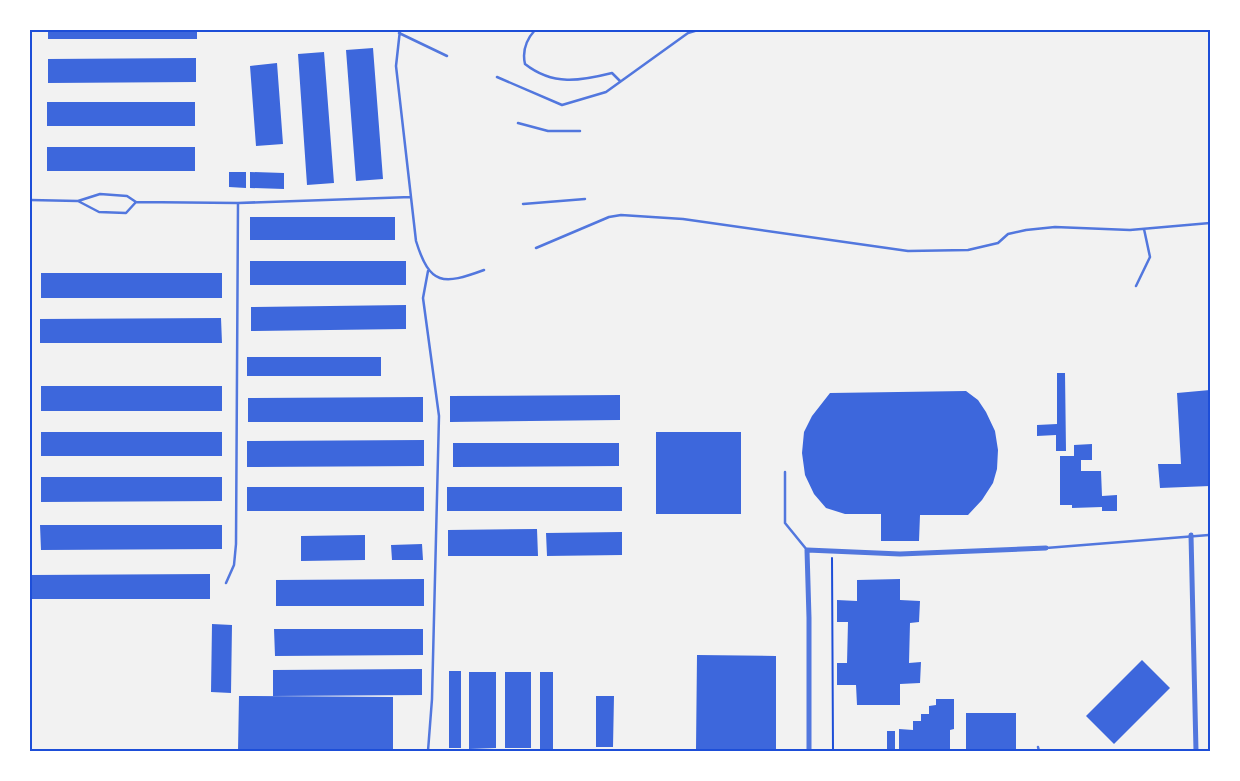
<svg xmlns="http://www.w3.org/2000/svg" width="1240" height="781" font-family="'Archivo Narrow',sans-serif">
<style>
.building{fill:#3d67dc}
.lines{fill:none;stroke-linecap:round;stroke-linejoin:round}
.path{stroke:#1d4ed8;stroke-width:2}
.service{stroke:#5277de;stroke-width:2.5}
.minor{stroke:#5277de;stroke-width:5}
.neatline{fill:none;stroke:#1d4ed8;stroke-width:2}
</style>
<rect width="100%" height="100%" fill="#f2f2f2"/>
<!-- building -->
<path class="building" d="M48 30H197V39H48Z
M373 48 383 179 356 181 346 50Z
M324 52 334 183 307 185 298 54Z
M196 58V82L48 83V59Z
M277 63 283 144 256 146 250 66Z
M47 102H195V126H47Z
M47 147H195V171H47Z
M229 172H246V188L229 187Z
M250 172 284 173V189L250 188Z
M250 217H395V240H250Z
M250 261H406V285H250Z
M41 273H222V298H41Z
M406 305V329L251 331V307Z
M221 318 222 343H40V319Z
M247 357H381V376H247Z
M1057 373H1065L1066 451H1056V435L1037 436V425L1057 424Z
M41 386H222V411H41Z
M1210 390V486L1160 488 1158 464H1181L1177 393Z
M966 391 978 400 986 412 995 431 998 450 997 469 993 483 982 500 968 515H920L919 541H881V514H845L826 508 814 494 805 475 802 453 804 432 812 416 830 393Z
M620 395V420L450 422V396Z
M423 397V422H248V398Z
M41 432H222V456H41Z
M656 432H741V514H656Z
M424 440V466L247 467V441Z
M453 443H619V466L453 467Z
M1092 444V460H1081V471H1101L1102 496 1117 495V511H1102V507L1072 508V505H1060V456H1074V445Z
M41 477H222V501L41 502Z
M247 487H424V511H247Z
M447 487H622V511H447Z
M40 525H222V549L41 550Z
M537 529 538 556H448V530Z
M622 532V555L547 556 546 533Z
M365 535V560L301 561V536Z
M422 544 423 560H392L391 545Z
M210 574V599H30V575Z
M424 579V606H276V580Z
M900 579V600L920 601 919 622 910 623 909 663 921 662 920 683 900 684V705H857L856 685H837V663H847L848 622H837V600L857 601V580Z
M212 624 232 625 231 693 211 692Z
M274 629H423V655L275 656Z
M697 655 776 656V749H696Z
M1142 660 1170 688 1114 744 1086 716Z
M422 669V695L273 696V670Z
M449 671H461V748H449Z
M469 672H496V748L469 749Z
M505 672H531V748H505Z
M540 672H553V749H540Z
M239 696 393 697V751H238Z
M596 696H614L613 747H596Z
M936 699H954V729L950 730V750H899V729L913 730V721H921V714H929V706L936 705Z
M966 713H1016V749L966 750Z
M887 731H895V750H887Z"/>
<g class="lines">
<!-- path -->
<path class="path" d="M832 558 833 751"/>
<!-- service -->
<path class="service" d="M400 30 396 66 416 241C430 286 443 285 484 270
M535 30C526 40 522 51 525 64 553 86 580 81 612 73L620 81
M399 33 447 56
M497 77 562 105 606 92 688 33 698 30
M518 123 548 131H580
M30 200 78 201 100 194 127 196 136 202 238 203 411 197
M78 201 99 212 126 213 136 202
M523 204 585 199
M536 248 609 217 621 215 683 219 908 251 968 250 998 243 1008 234 1026 230 1055 227 1130 230 1210 223
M1136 286 1150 257 1144 229
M785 472V523L807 550
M1046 548 1209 535
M226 583 234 565 236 544 238 203
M1038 747 1039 751
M428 751 432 699 439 416 423 298 428 271"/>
<!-- minor -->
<path class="minor" d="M1191 535 1196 751
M809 751V618L807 550 900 554 1046 548"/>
</g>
<!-- border -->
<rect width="1240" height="781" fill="none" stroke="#ffffff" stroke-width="62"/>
<rect x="31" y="31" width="1178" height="719" class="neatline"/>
</svg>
